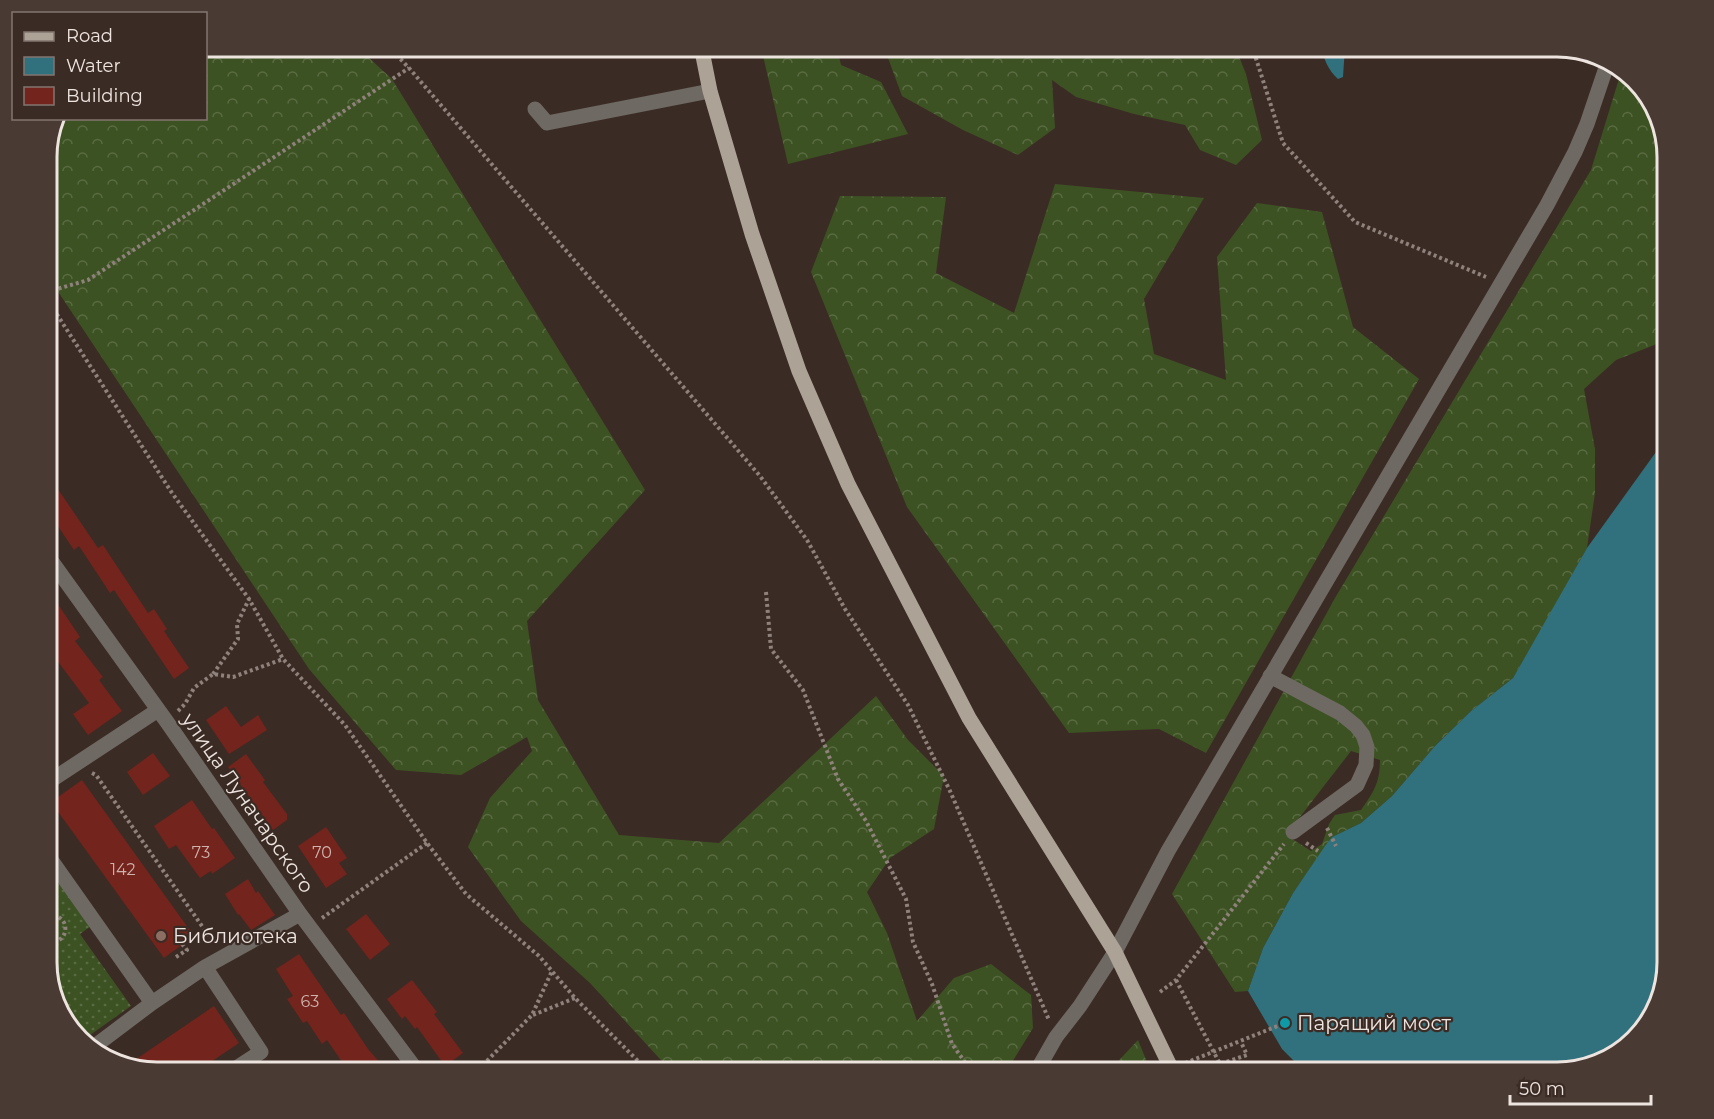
<svg xmlns="http://www.w3.org/2000/svg" width="1714" height="1119" font-family="Montserrat,sans-serif">
<style>
.grass{fill:url(#grass-dots)}
.forest{fill:url(#forest-crowns);fill-rule:evenodd}
.water{fill:#30717d}
.building{fill:#73241c}
.lines{fill:none;stroke-linecap:round;stroke-linejoin:round}
.path{stroke:#8f827c;stroke-width:4;stroke-dasharray:3 3;stroke-linecap:butt}
.minor{stroke:#6e6963;stroke-width:15}
.major{stroke:#aca295;stroke-width:15}
.path-bridge{stroke:#8f827c;stroke-width:4;stroke-dasharray:3 3;stroke-linecap:butt}
.education-dot{fill:#8d6e63;stroke:#3b2b25;stroke-width:2}
.culture-dot{fill:#0f9aa8;stroke:#3b2b25;stroke-width:2}
.labels{text-anchor:middle;dominant-baseline:central;stroke-width:4.5;stroke-linejoin:round;paint-order:stroke}
.number-label{font-size:16px;fill:#cfb4ae}
.street-label{font-size:20px;fill:#eee4df;stroke:#3b2b25}
.poi-label{font-size:20px;fill:#eee4df;stroke:#3b2b25;text-anchor:start}
.rim{fill:none;stroke:#eee4df;stroke-width:3}
</style>
<defs>
<pattern id="grass-dots" width="8" height="8" patternUnits="userSpaceOnUse" patternTransform="scale(1.5)"><rect width="8" height="8" fill="#3d5222"/><path d="M2 2h.1M6 6h.1" fill="none" stroke="#596b42" stroke-width="1.8" stroke-linecap="round"/></pattern>
<pattern id="forest-crowns" width="20" height="18" patternUnits="userSpaceOnUse" patternTransform="scale(1.5)"><rect width="20" height="18" fill="#3d5222"/><path d="M2 6a3 3 0 1 1 6 0M12 15a3 3 0 1 1 6 0" fill="none" stroke="#596b42"/></pattern>
</defs>
<rect width="100%" height="100%" fill="#3b2b25"/>
<!-- grass -->
<path class="grass" d="M47 864 91 926 80 934 131 1006 83 1040 61 1016 47 968Z"/>
<!-- forest -->
<path class="forest" d="M206 46 357 47 392 79 645 490 527 621 538 700 619 835 719 843 876 696 908 740 944 776 934 829 890 858 867 892 887 933 917 1021 954 978 991 964 1031 995 1033 1028 1006 1072H672L590 983 521 921 468 847 490 798 532 751 527 737 461 775 396 770 309 669 47 275V151L61 119 206 118Z
M761 47H837L841 65 881 82 908 134 788 164Z
M884 47H1235L1246 74 1262 140 1236 165 1200 150 1185 125 1134 114 1076 97 1052 80 1055 128 1018 155 963 130 902 96Z
M1622 69 1653 102 1667 157V340L1616 360 1584 389 1595 449V493L1587 548 1549 616 1513 678 1471 711 1435 746 1392 796 1361 823 1332 837 1293 893 1263 948 1248 991 1235 992 1172 894 1335 598 1591 170ZM1351 751 1380 760C1380 782 1374 792 1361 810L1335 815 1329 824 1322 844 1311 851 1286 835Z
M1055 184 1204 198 1144 299 1154 354 1226 380 1217 257 1257 203 1322 212 1353 327 1419 379 1206 753 1159 729 1069 733 907 507 811 272 840 196 946 197 936 273 1014 313Z
M1138 1040 1151 1072H1108Z"/>
<!-- water -->
<path class="water" d="M1321 47H1345L1343 77 1338 79C1328 70 1324 59 1321 47Z
M1667 429V962L1649 1023 1612 1058 1557 1072H1305L1282 1049 1248 991 1263 948 1293 893 1325 846 1332 837 1361 823 1392 796 1435 746 1471 711 1513 678 1587 548 1656 452Z"/>
<!-- building -->
<path class="building" d="M47 473 98 548 103 545 148 613 154 609 167 629 164 631 189 668 174 679 114 590 110 593 79 546 74 550 47 510Z
M47 588 80 637 75 641 103 677 99 680 122 711 88 735 73 714 89 703 53 655 47 659Z
M226 706 241 727 258 715 267 730 229 754 206 720Z
M153 753 170 776 143 795 127 772Z
M246 754 265 780 263 782 287 814V820L273 830 228 767Z
M82 780 194 936 164 958 51 802Z
M192 800 212 829 214 828 235 858 212 874 211 871 200 878 176 845 169 849 154 826Z
M326 827 347 858 339 863 347 874 326 888 298 846Z
M248 879 256 893 258 891 275 915 251 930 239 914 238 915 225 894Z
M366 914 390 944 370 960 346 929Z
M299 954 341 1015 344 1013 368 1049 382 1065 371 1072H349L327 1040 322 1044 307 1021 303 1023 287 999 293 996 276 969Z
M412 980 437 1012 434 1014 463 1053 445 1066 417 1027 415 1029 405 1016 402 1019 387 999Z
M214 1006 239 1043 196 1072H158L129 1064Z"/>
<g class="lines">
<!-- path -->
<path class="path" d="M388 46 409 68 760 476 807 540 845 609 908 705 950 791 1049 1020
M1252 46 1283 143 1355 222 1486 277
M47 292 88 280 409 68
M47 299 172 493 249 599 283 659 345 725 427 843 466 894 539 956 575 998 649 1072
M766 592 771 649 803 690 838 779 866 821 906 899 913 942 932 984 952 1044 972 1072
M213 674 238 639 237 624 249 599
M178 711 185 704 194 688 213 674 233 677 283 659
M92 773 96 775 209 936
M1327 828 1336 846
M1306 843 1318 851
M47 916C72 911 71 947 47 941
M322 918 427 843
M176 957 187 950 182 944
M1176 980 1220 1064 1247 1055 1241 1042
M1160 992 1176 980 1284 844
M533 1015 575 998
M1220 1064 1223 1072
M473 1072 479 1069 532 1015 552 971
M1094 1072H1095"/>
<!-- minor -->
<path class="minor" d="M535 109 547 123 710 91
M47 555 167 722 300 914 418 1072
M1270 676 1340 713 1356 726 1363 735 1367 747 1366 765 1357 785 1293 832
M47 783 158 710
M47 854 152 1003
M205 967 261 1052 230 1072
M91 1049 152 1003 205 967 300 914
M1036 1072 1056 1037 1080 1006 1115 952 1168 851 1547 205 1575 152 1587 124 1608 62"/>
<!-- major -->
<path class="major" d="M701 46 710 91 752 234 799 371 848 484 969 718 1115 952 1173 1072"/>
<!-- path-bridge -->
<path class="path-bridge" d="M1163 1072 1285 1023"/>
</g>
<!-- markers -->
<circle class="education-dot" cx="161" cy="936" r="6"/>
<circle class="culture-dot" cx="1285" cy="1023" r="6"/>
<g class="labels">
<!-- number labels -->
<g class="number-label">
<text x="201" y="852">73</text>
<text x="322" y="852">70</text>
<text x="123" y="869">142</text>
<text x="310" y="1001">63</text>
</g>
<!-- street labels -->
<g class="street-label">
<text transform="translate(248 803) rotate(55)">улица Луначарского</text>
</g>
<!-- poi labels -->
<g class="poi-label">
<text x="173" y="936">Библиотека</text>
<text x="1297" y="1023">Парящий мост</text>
</g>
</g>
<!-- crop -->
<path d="M0 0H1714V1119H0ZM157 57H1557A100 100 0 0 1 1657 157V962A100 100 0 0 1 1557 1062H157A100 100 0 0 1 57 962V157A100 100 0 0 1 157 57Z" fill="#493a34" fill-rule="evenodd"/>
<path class="rim" d="M157 57H1557A100 100 0 0 1 1657 157V962A100 100 0 0 1 1557 1062H157A100 100 0 0 1 57 962V157A100 100 0 0 1 157 57Z"/>
<!-- legend -->
<rect x="12" y="12" width="195" height="108" fill="#3b2b25" stroke="#83756f" stroke-width="1.5"/>
<rect x="24" y="32" width="30" height="9" fill="#aca295" stroke="#83756f" stroke-width="1.5"/>
<text x="66" y="42" font-size="18" fill="#eee4df">Road</text>
<rect x="24" y="57" width="30" height="18" fill="#30717d" stroke="#83756f" stroke-width="1.5"/>
<text x="66" y="72" font-size="18" fill="#eee4df">Water</text>
<rect x="24" y="87" width="30" height="18" fill="#73241c" stroke="#83756f" stroke-width="1.5"/>
<text x="66" y="102" font-size="18" fill="#eee4df">Building</text>
<!-- scale -->
<path d="M1510 1095v9h141v-9" fill="none" stroke="#eee4df" stroke-width="3"/>
<text x="1519" y="1095" font-size="18" fill="#eee4df" stroke="#3b2b25" stroke-width="4.5" paint-order="stroke">50 m</text>
</svg>
